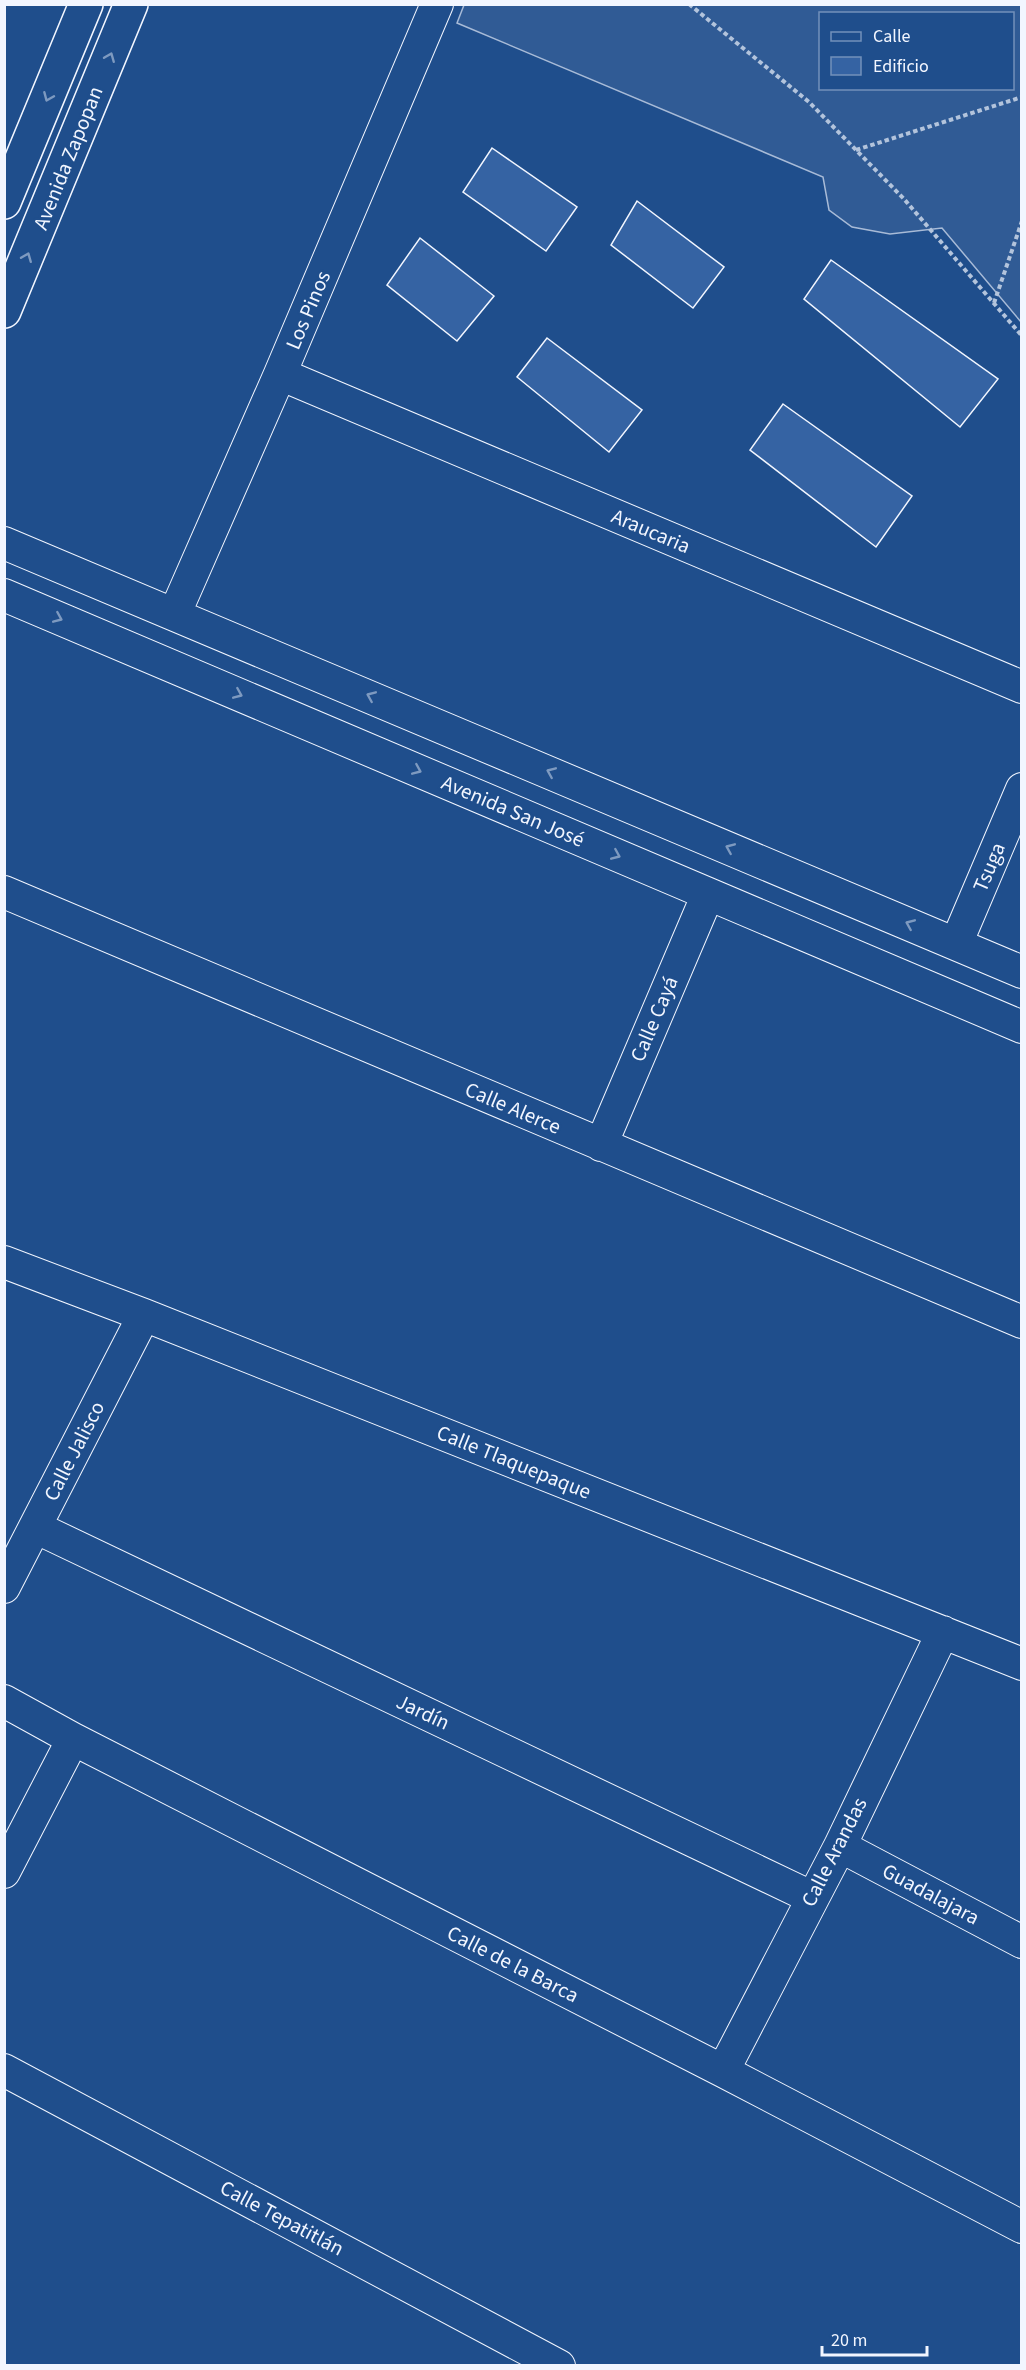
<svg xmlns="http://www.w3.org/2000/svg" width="1026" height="2370" font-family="'Source Sans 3',sans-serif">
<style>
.built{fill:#305b95;stroke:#a8bbd7;stroke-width:1.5;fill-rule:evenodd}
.building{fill:#3563a3;stroke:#f2f6ff;stroke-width:1.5}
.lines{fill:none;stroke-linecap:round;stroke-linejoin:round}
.minor-casing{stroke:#f2f6ff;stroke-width:34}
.tertiary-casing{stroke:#f2f6ff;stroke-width:36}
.path{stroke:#b3c4dc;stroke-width:4;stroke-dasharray:4.5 3;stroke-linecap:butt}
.minor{stroke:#1f4e8c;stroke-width:32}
.tertiary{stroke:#1f4e8c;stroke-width:33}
.oneway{stroke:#7e9ac0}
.labels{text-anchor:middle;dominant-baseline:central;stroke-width:4.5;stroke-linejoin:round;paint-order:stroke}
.street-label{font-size:21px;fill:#f2f6ff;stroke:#1f4e8c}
</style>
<rect width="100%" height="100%" fill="#1f4e8c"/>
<!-- built -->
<path class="built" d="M464 5H1021V322L942 228 890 234 852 227 829 210 823 177 457 23ZM820 14H1012V88H820Z"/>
<!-- building -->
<path class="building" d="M492 148 577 207 546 251 463 192Z
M637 201 724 267 693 308 611 245Z
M420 238 494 296 457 341 387 285Z
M831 260 998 379 960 427 804 299Z
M547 338 642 410 609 452 517 377Z
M783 404 912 496 876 547 750 450Z"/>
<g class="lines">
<!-- minor casing -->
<g class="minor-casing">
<path id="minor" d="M280 374 1022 687
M4 543 1022 972
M4 595 1022 1027
M175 613 280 374 437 4
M4 892 1022 1322
M956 944 1022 789
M601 1145 708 894
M4 1262 144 1315 1022 1664
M35 1527 811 1897
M4 1587 144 1315
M4 1701 73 1739 723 2071 1022 2227
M840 1846 1022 1942
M4 1872 73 1739
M4 2070 559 2366
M723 2071 840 1846 943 1632"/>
</g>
<!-- tertiary casing -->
<g class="tertiary-casing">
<path id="tertiary" d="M4 202 86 4
M4 311 131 4"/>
</g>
<!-- path -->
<path class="path" d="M689 4 809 102 904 199 1022 336
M856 150 1022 97
M994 303 1022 221"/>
<!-- minor -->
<use href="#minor" class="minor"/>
<!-- tertiary -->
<use href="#tertiary" class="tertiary"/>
</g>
<!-- one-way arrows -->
<defs><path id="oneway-chevron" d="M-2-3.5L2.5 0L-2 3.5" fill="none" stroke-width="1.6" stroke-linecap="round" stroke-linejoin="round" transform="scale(1.5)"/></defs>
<g class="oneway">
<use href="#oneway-chevron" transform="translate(110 57) rotate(-68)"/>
<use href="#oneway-chevron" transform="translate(48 97) rotate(113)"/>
<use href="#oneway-chevron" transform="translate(27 257) rotate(-68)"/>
<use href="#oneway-chevron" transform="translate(58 618) rotate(23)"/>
<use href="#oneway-chevron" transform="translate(238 694) rotate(23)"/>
<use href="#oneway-chevron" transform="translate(371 696) rotate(-157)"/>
<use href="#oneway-chevron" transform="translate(417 770) rotate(23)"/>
<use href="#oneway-chevron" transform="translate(551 772) rotate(-157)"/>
<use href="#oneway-chevron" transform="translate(730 848) rotate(-157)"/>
<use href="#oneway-chevron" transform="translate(616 855) rotate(23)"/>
<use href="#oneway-chevron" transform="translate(910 924) rotate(-157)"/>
</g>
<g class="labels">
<!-- street labels -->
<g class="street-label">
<text transform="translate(68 158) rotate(-68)">Avenida Zapopan</text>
<text transform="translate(308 310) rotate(-67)">Los Pinos</text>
<text transform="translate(651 531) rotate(23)">Araucaria</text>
<text transform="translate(513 811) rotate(23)">Avenida San José</text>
<text transform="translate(989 867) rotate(-67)">Tsuga</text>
<text transform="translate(654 1019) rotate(-67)">Calle Cayá</text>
<text transform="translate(513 1108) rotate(23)">Calle Alerce</text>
<text transform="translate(74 1451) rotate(-63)">Calle Jalisco</text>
<text transform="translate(514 1462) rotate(22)">Calle Tlaquepaque</text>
<text transform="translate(423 1712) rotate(25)">Jardín</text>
<text transform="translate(834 1852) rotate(-63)">Calle Arandas</text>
<text transform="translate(931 1894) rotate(28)">Guadalajara</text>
<text transform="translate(513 1964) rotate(27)">Calle de la Barca</text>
<text transform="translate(282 2218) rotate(28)">Calle Tepatitlán</text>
</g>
</g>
<!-- border -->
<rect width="1026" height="2370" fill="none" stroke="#f2f6ff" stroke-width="12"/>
<!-- legend -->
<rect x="819" y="12" width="195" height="78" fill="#1f4e8c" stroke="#7391ba" stroke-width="1.5"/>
<rect x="831" y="32" width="30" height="9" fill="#1f4e8c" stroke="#7391ba" stroke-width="1.5"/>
<text x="873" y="42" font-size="18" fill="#f2f6ff">Calle</text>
<rect x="831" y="57" width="30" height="18" fill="#3563a3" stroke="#7391ba" stroke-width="1.5"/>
<text x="873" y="72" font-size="18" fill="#f2f6ff">Edificio</text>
<!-- scale -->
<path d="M822 2346v9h105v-9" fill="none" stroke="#f2f6ff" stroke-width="3"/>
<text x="831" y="2346" font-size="18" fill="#f2f6ff" stroke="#1f4e8c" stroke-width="4.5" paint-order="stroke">20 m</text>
</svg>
